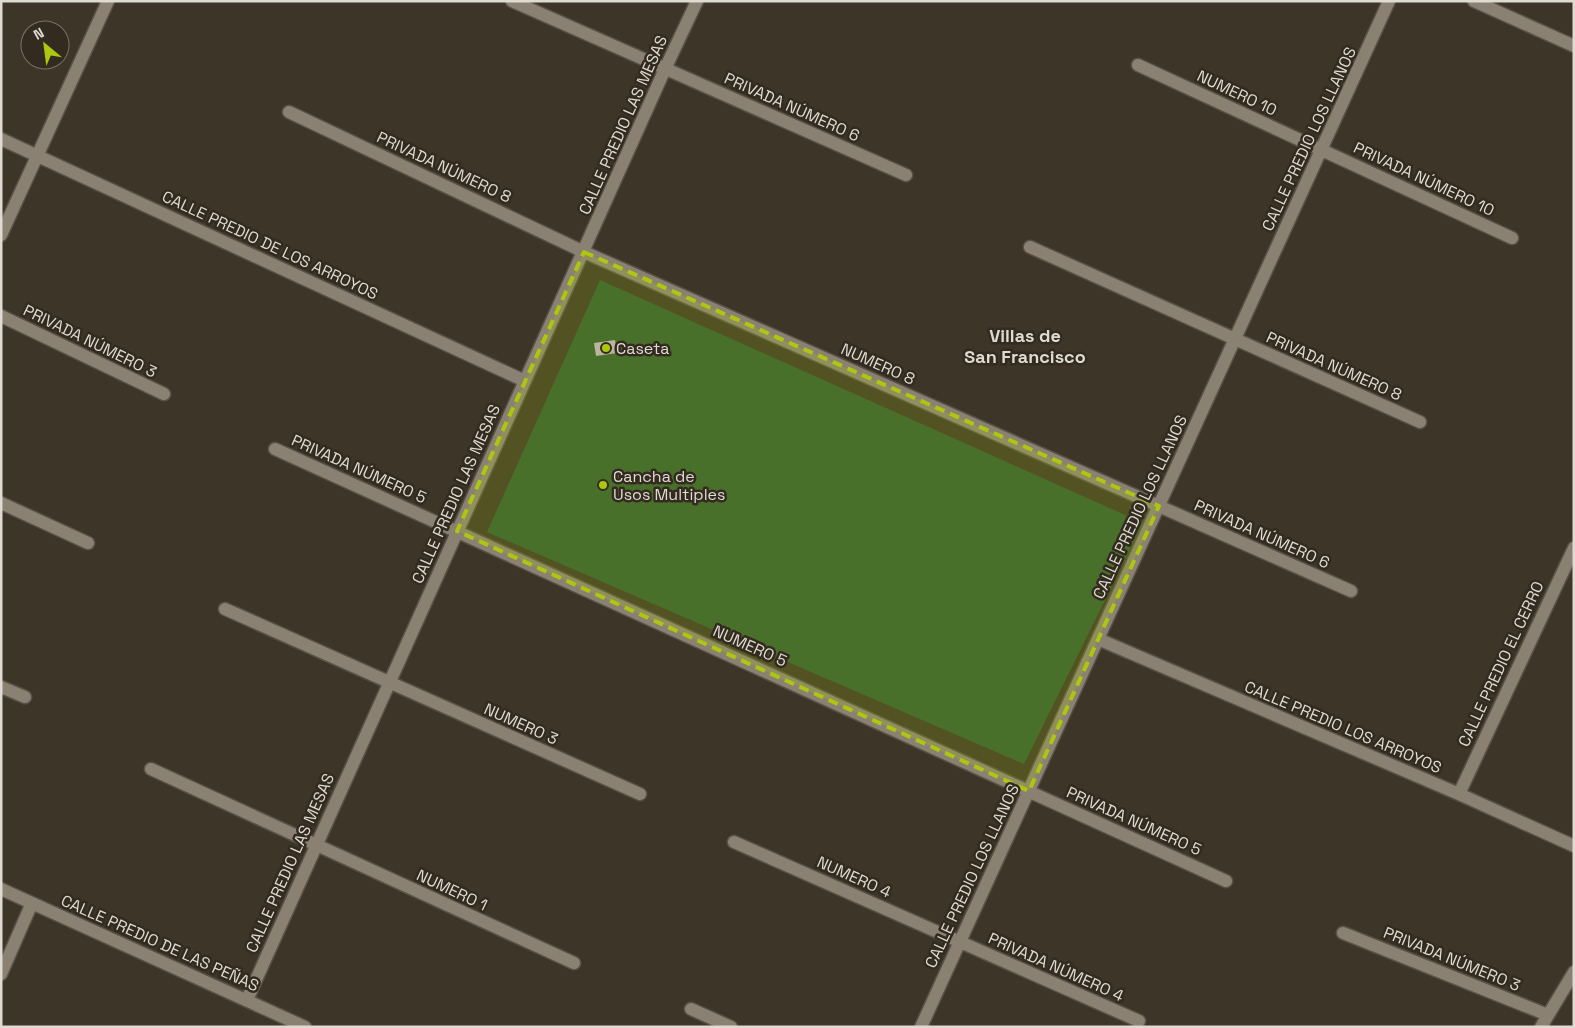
<svg xmlns="http://www.w3.org/2000/svg" width="1575" height="1028" font-family="'Space Grotesk',sans-serif">
<style>
.green{fill:#305b31}
.building{fill:#bdb1c0}
.lines{fill:none;stroke-linecap:round;stroke-linejoin:round}
.minor-casing{stroke:#585147;stroke-width:15}
.minor{stroke:#8b8173;stroke-width:12}
.marked{fill:#adc60f;fill-opacity:0.2;stroke:#adc60f;stroke-width:4;stroke-dasharray:10 6;stroke-linejoin:round}
.poi-dot{fill:#adc60f;stroke:#332b1f;stroke-width:2}
.labels{text-anchor:middle;dominant-baseline:central;stroke-width:5;stroke-linejoin:round;paint-order:stroke}
.street-label{font-size:16px;fill:#dfdad2;stroke:#332b1f}
.poi-label{font-size:16px;fill:#dfdad2;stroke:#332b1f;text-anchor:start}
.neighbourhood-label{font-size:18px;font-weight:bold;fill:#dfdad2;stroke:#332b1f}
</style>
<rect width="100%" height="100%" fill="#3d3528"/>
<!-- green -->
<path class="green" d="M600 280 1143 523 1024 764 487 532Z"/>
<!-- building -->
<path class="building" d="M615 340 617 353 596 356 594 343Z"/>
<g class="lines">
<!-- minor casing -->
<g class="minor-casing">
<path id="minor" d="M512 1 906 175
M1474 1 1574 46
M1138 65 1512 238
M289 112 584 252 1351 591
M1 139 525 381
M1 235 108 1
M1030 247 1420 422
M1 316 164 394
M275 449 1226 881
M1 503 88 543
M225 609 640 794
M1098 639 1459 794 1574 846
M1 687 25 697
M151 769 574 963
M1459 794 1574 548
M734 842 1139 1021
M1 889 305 1027
M1343 933 1548 1015
M1 974 32 903
M247 1000 665 69 697 1
M691 1009 731 1027
M921 1027 1389 1
M1541 1027 1574 972"/>
</g>
<!-- minor -->
<use href="#minor" class="minor"/>
</g>
<!-- marked area -->
<path class="marked" d="M584 252 1159 506 1029 791 457 531Z"/>
<!-- markers -->
<g class="poi-dot">
<circle cx="606" cy="348" r="5"/>
<circle cx="603" cy="485" r="5"/>
</g>
<g class="labels">
<!-- street labels -->
<g class="street-label">
<text transform="translate(1237 93) rotate(25)">NUMERO 10</text>
<text transform="translate(792 107) rotate(24)">PRIVADA NÚMERO 6</text>
<text transform="translate(623 125) rotate(-66)">CALLE PREDIO LAS MESAS</text>
<text transform="translate(1309 139) rotate(-65)">CALLE PREDIO LOS LLANOS</text>
<text transform="translate(444 167) rotate(25)">PRIVADA NÚMERO 8</text>
<text transform="translate(1424 179) rotate(25)">PRIVADA NÚMERO 10</text>
<text transform="translate(270 245) rotate(25)">CALLE PREDIO DE LOS ARROYOS</text>
<text transform="translate(90 341) rotate(26)">PRIVADA NÚMERO 3</text>
<text transform="translate(878 364) rotate(24)">NUMERO 8</text>
<text transform="translate(1334 366) rotate(24)">PRIVADA NÚMERO 8</text>
<text transform="translate(359 469) rotate(24)">PRIVADA NÚMERO 5</text>
<text transform="translate(456 494) rotate(-66)">CALLE PREDIO LAS MESAS</text>
<text transform="translate(1140 507) rotate(-65)">CALLE PREDIO LOS LLANOS</text>
<text transform="translate(1262 534) rotate(24)">PRIVADA NÚMERO 6</text>
<text transform="translate(750 646) rotate(24)">NUMERO 5</text>
<text transform="translate(1501 664) rotate(-65)">CALLE PREDIO EL CERRO</text>
<text transform="translate(521 724) rotate(24)">NUMERO 3</text>
<text transform="translate(1343 727) rotate(23)">CALLE PREDIO LOS ARROYOS</text>
<text transform="translate(1134 821) rotate(24)">PRIVADA NÚMERO 5</text>
<text transform="translate(290 863) rotate(-66)">CALLE PREDIO LAS MESAS</text>
<text transform="translate(972 876) rotate(-65)">CALLE PREDIO LOS LLANOS</text>
<text transform="translate(854 877) rotate(24)">NUMERO 4</text>
<text transform="translate(452 890) rotate(25)">NUMERO 1</text>
<text transform="translate(160 943) rotate(24)">CALLE PREDIO DE LAS PEÑAS</text>
<text transform="translate(1452 959) rotate(22)">PRIVADA NÚMERO 3</text>
<text transform="translate(1056 967) rotate(24)">PRIVADA NÚMERO 4</text>
</g>
<!-- poi labels -->
<g class="poi-label">
<text x="616" y="348">Caseta</text>
<text x="613" y="476">Cancha de<tspan x="613" dy="18">Usos Multiples</tspan></text>
</g>
<!-- neighbourhood labels -->
<g class="neighbourhood-label">
<text x="1025" y="335">Villas de<tspan x="1025" dy="21">San Francisco</tspan></text>
</g>
</g>
<!-- border -->
<rect width="1575" height="1028" fill="none" stroke="#dfdad2" stroke-width="5"/>
<!-- north arrow -->
<g transform="translate(45 45) rotate(331)"><circle r="24" fill="#332b1f" stroke="#787167"/>
<path d="M0-4L9 19L0 12L-9 19Z" fill="#adc60f"/>
<text y="-8" font-size="14" font-weight="bold" text-anchor="middle" fill="#dfdad2">N</text>
</g>
</svg>
